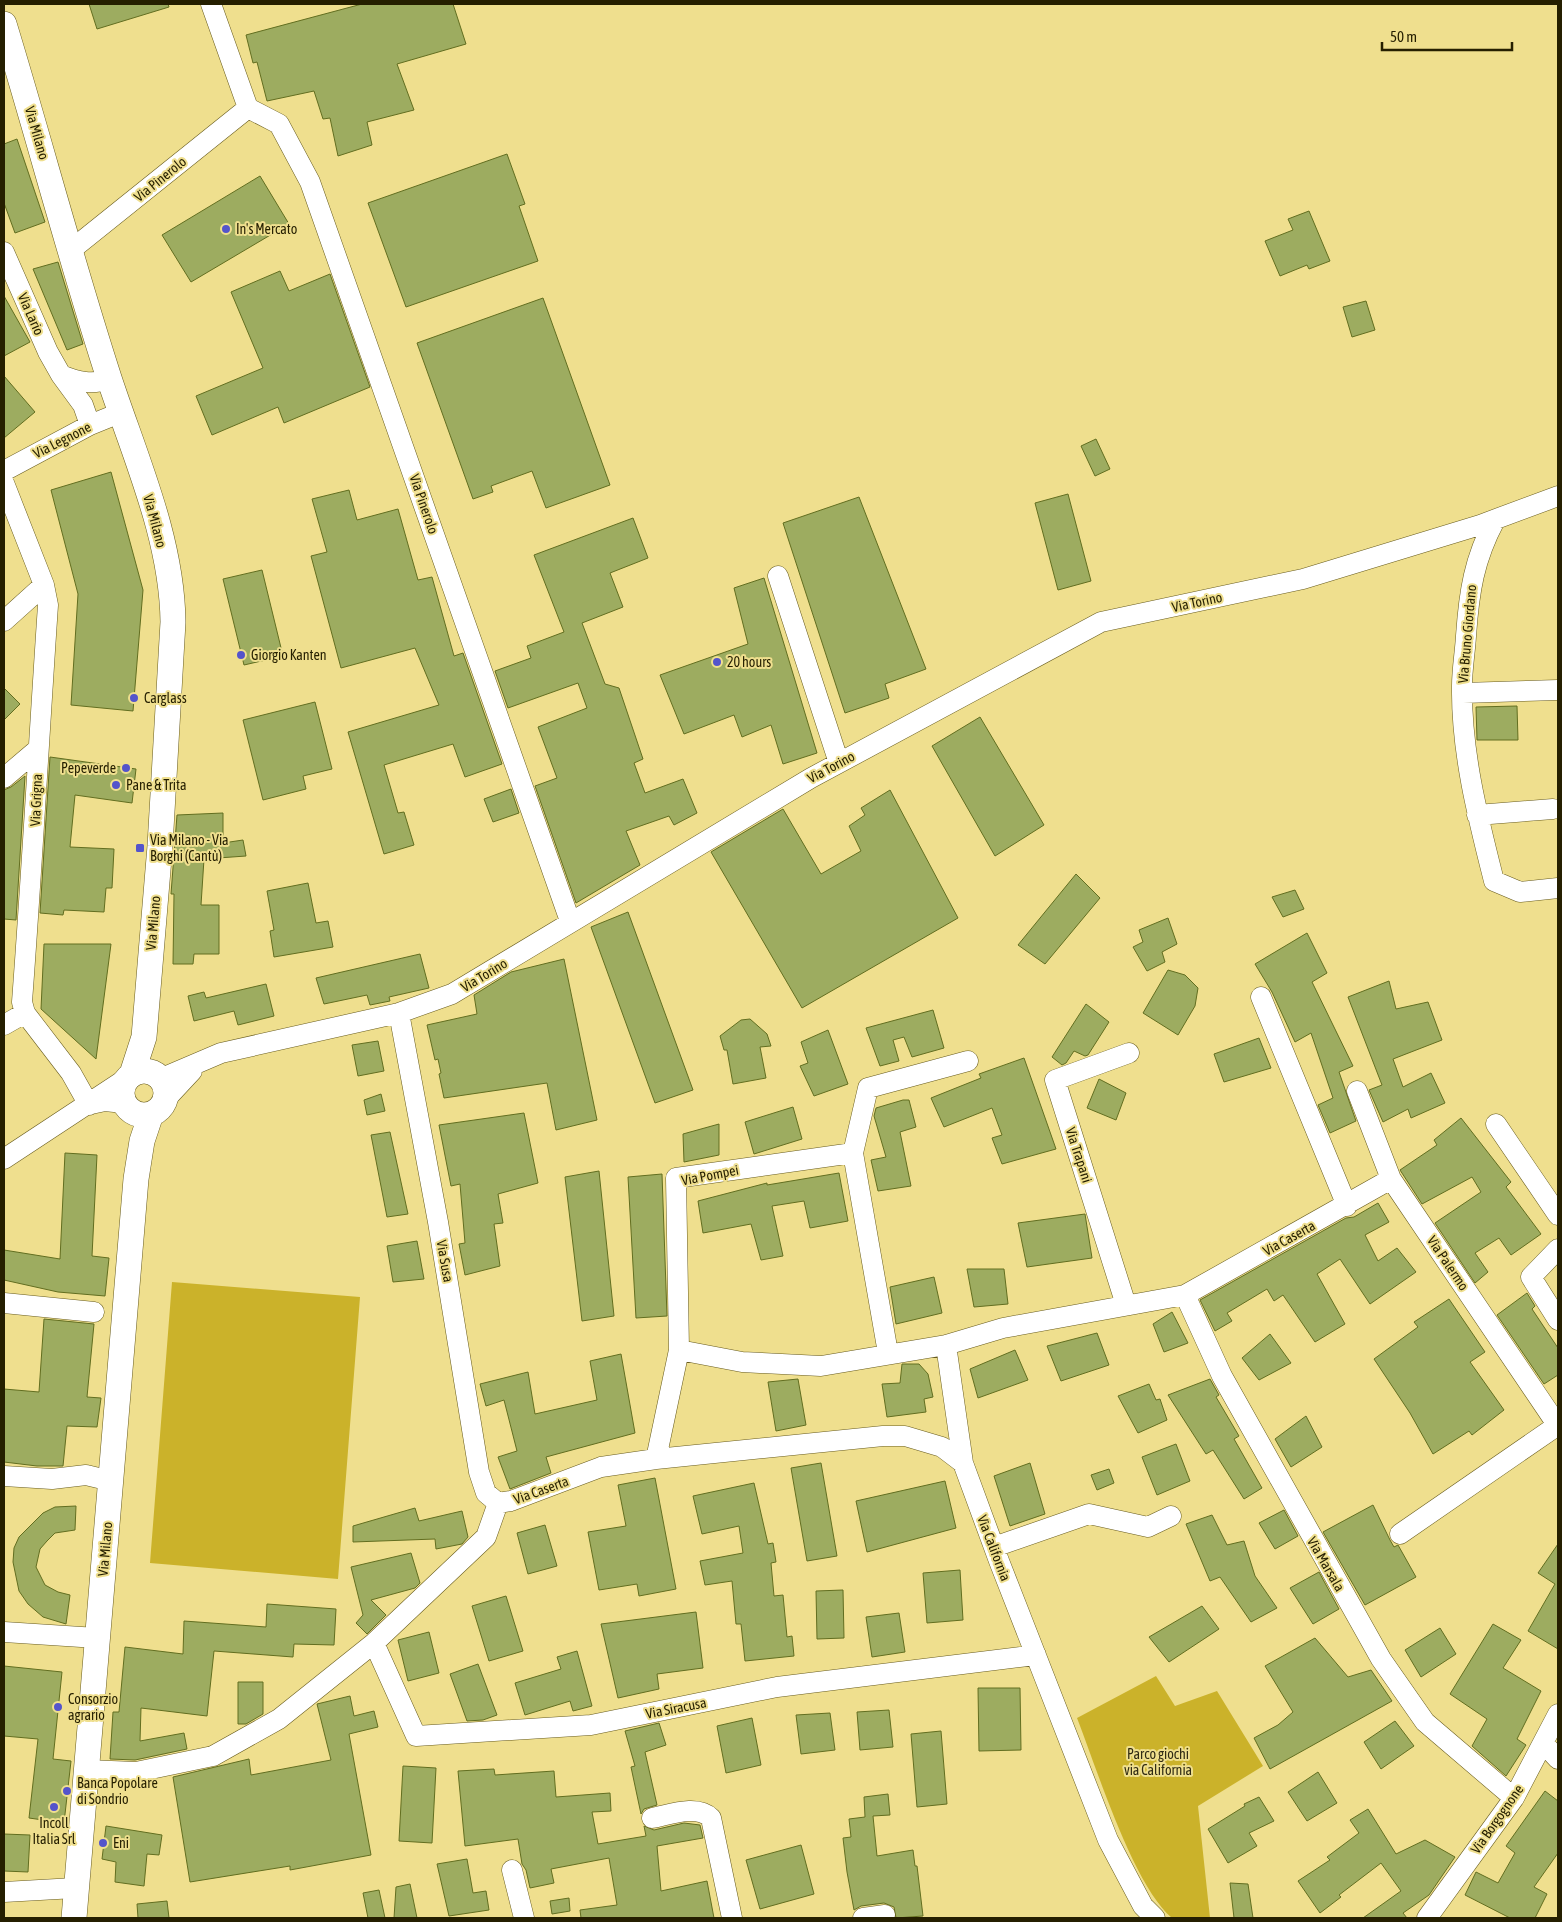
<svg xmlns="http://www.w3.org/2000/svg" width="1562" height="1922" font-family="'Asap Condensed',sans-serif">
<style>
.green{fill:#cbb22a}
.building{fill:#9dac60;stroke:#626e20}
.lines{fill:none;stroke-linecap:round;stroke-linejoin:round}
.minor-casing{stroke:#685c1e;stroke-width:21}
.major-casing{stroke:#685c1e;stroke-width:26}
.minor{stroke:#fff;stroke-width:20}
.major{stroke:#fff;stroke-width:25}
.poi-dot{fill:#5454cb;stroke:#efdf8e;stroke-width:2}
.labels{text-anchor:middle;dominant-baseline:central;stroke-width:4;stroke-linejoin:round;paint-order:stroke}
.street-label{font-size:14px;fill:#251f00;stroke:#efdf8e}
.poi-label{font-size:14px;fill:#251f00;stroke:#efdf8e;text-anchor:start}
.park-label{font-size:14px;fill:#2f2a13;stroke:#efdf8e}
</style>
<rect width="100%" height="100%" fill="#efdf8e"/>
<!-- green -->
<path class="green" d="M172 1282 360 1297 338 1579 150 1563Z
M1156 1676 1175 1706 1217 1691 1263 1766 1198 1806 1210 1918H1172C1133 1885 1097 1769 1077 1718Z"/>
<!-- building -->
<path class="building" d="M89 4H168L169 7 97 29Z
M362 4H453L466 44 397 64 414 110 367 122 372 145 338 156 330 118 323 119 314 91 267 101 257 62 253 63 246 35Z
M17 139 45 222 15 233 4 203V144Z
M507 154 525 204 519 206 538 261 406 307 368 203Z
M260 176 289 224 191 282 162 235Z
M1309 211 1330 261 1309 269 1307 265 1280 276 1265 241 1293 230 1288 219Z
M58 262 83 344 67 350 33 269Z
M280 271 289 291 330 274 370 387 284 423 278 407 212 435 196 396 263 368 231 292Z
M4 296 30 342 4 356Z
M543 298 610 485 546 508 532 471 491 486 493 492 473 499 417 343Z
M1366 301 1375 330 1352 337 1343 307Z
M4 376 35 412 4 438Z
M1096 439 1110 469 1095 476 1081 446Z
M111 472 143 590 133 711 71 705 78 594 51 490Z
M349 490 357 520 398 509 418 580 432 577 454 656 463 653 502 764 465 777 453 744 384 765 398 813 404 812 414 845 384 854 348 732 439 705 415 648 341 668 311 556 327 552 312 499Z
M1068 494 1091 581 1058 590 1035 503Z
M859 497 926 669 885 684 889 698 845 713 783 523Z
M633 518 648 558 610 573 623 607 582 623 605 684 619 688 643 759 634 763 645 793 683 779 697 813 674 825 669 816 626 831 640 865 576 903 535 786 557 778 538 727 587 708 578 683 508 708 495 671 531 658 527 646 564 632 534 555Z
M262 570 283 656 244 665 223 579Z
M764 578 817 753 783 764 771 725 742 737 734 715 684 734 660 675 748 644 734 588Z
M4 688 20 704 4 720Z
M315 702 332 769 303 776 306 789 263 800 243 720Z
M1517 706 1518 740H1477L1476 707Z
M980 717 1044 825 995 856 932 746Z
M50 757 136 769 132 803 75 795 70 847 114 849 112 888H106L104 912 64 910 63 915 40 913Z
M25 776 16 920 4 919V790L11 787Z
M511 789 519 813 493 822 484 799Z
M890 790 958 918 802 1008 711 852 783 809 821 874 861 851 849 826 865 815 861 808Z
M223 813V843L243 840 246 856 204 859 201 905H219V954H194L193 964H173L174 894H171L177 815Z
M1076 874 1100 898 1045 964 1018 945Z
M308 883 316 923 328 921 333 947 274 957 270 931 274 930 267 891Z
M1295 890 1304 909 1283 917 1272 897Z
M628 912 693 1090 655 1103 591 927Z
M1168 918 1177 944 1162 952 1165 962 1147 971 1133 947 1143 942 1139 930Z
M1307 933 1327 973 1312 982 1353 1066 1339 1072 1356 1121 1330 1133 1318 1105 1333 1098 1311 1033 1295 1042 1272 992 1255 964Z
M44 944H111L96 1059 41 1009Z
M420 954 429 988 389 997 390 1001 370 1005 367 995 324 1004 316 978Z
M564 959 597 1120 556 1130 547 1083 444 1098 439 1074 441 1073 438 1059 435 1060 427 1025 477 1014 474 995 511 972Z
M1168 970 1185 975 1198 988 1195 1006 1178 1035 1143 1013Z
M1389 981 1396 1009 1428 1002 1442 1040 1393 1059 1403 1087 1431 1073 1445 1103 1411 1118 1408 1109 1383 1122 1369 1090 1382 1085 1348 997Z
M266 984 274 1016 238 1025 234 1011 194 1021 188 996 204 992 206 998Z
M1086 1004 1109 1022 1088 1055 1085 1056 1074 1051 1066 1063 1062 1065 1052 1057Z
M933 1010 944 1048 912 1057 904 1037 893 1040 899 1061 880 1066 866 1028Z
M750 1019 767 1034 771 1046 760 1047 766 1078 733 1084 727 1050H724L720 1036 741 1020Z
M828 1030 848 1084 814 1096 800 1066 808 1063 801 1042Z
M1259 1038 1271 1068 1224 1082 1214 1054Z
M378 1041 384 1071 358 1076 352 1045Z
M1024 1058 1056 1149 1002 1164 992 1138 1002 1135 992 1108 944 1127 931 1098 981 1078 979 1074Z
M1099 1079 1126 1093 1116 1120 1087 1108Z
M381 1094 385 1111 367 1115 364 1100Z
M903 1100H909L916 1127 900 1132 911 1186 878 1191 871 1160 886 1157 874 1116 876 1108Z
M793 1107 802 1139 754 1154 745 1122Z
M524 1113 538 1183 498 1194 503 1223 494 1224 500 1266 465 1275 459 1244 465 1243 460 1184 451 1186 439 1125Z
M1461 1118 1511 1182 1506 1187 1541 1234 1511 1255 1499 1238 1475 1253 1488 1272 1475 1283 1435 1223 1481 1192 1472 1177 1422 1204 1400 1170 1437 1145 1434 1140Z
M719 1124V1155L684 1162 683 1134Z
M390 1132 408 1214 387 1217 371 1135Z
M65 1153 97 1155 92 1256 109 1258 105 1296 58 1292 4 1280V1250L60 1259Z
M599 1171 614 1316 582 1321 565 1177Z
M839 1173 848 1221 810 1228 804 1201 772 1206 783 1256 761 1260 751 1224 703 1233 698 1201 767 1183V1185Z
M662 1174 667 1316 636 1318 628 1177Z
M1378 1203 1389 1222 1365 1235 1378 1261 1397 1248 1416 1272 1370 1304 1340 1259 1317 1274 1345 1324 1315 1342 1283 1295 1274 1301 1267 1289 1227 1313 1232 1321 1215 1331 1200 1300 1346 1218 1354 1217Z
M1085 1214 1092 1258 1027 1267 1018 1223Z
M417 1241 424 1279 393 1282 387 1246Z
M967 1269H1004L1008 1304 974 1307Z
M934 1277 942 1313 896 1324 890 1287Z
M1527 1293 1535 1306 1532 1309 1558 1348V1375L1544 1384 1497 1315Z
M1449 1299 1485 1352 1470 1362 1504 1410 1472 1435 1469 1431 1433 1454 1410 1413 1374 1359 1418 1327 1414 1322Z
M1172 1312 1188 1343 1164 1352 1153 1324Z
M44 1319 94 1324 87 1397 101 1398 97 1427 67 1426 63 1466H37L4 1462V1389L39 1392Z
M1097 1333 1109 1365 1061 1381 1047 1346Z
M1270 1334 1291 1363 1259 1380 1242 1358Z
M1015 1350 1028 1380 978 1398 970 1369Z
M621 1354 635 1433 546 1457 551 1473 510 1489 498 1457 517 1451 504 1400 486 1406 480 1384 528 1372 535 1414 597 1400 590 1361Z
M902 1364H919L928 1374 933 1397 924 1399 926 1412 887 1417 882 1384 900 1383Z
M798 1379 806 1425 776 1431 768 1382Z
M1210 1379 1219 1395 1216 1397 1239 1436 1234 1439 1262 1488 1244 1499 1213 1450 1206 1454 1168 1395Z
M1149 1384 1156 1400 1160 1399 1167 1420 1138 1433 1118 1396Z
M1306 1416 1322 1447 1291 1467 1275 1439Z
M1176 1444 1190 1481 1157 1495 1142 1457Z
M821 1463 837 1556 807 1561 791 1468Z
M1030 1463 1045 1514 1010 1526 994 1476Z
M1109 1469 1114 1483 1097 1490 1091 1475Z
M655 1478 676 1589 639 1596 637 1584 599 1590 588 1532 626 1526 618 1485Z
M945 1481 956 1528 867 1552 856 1501Z
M754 1483 768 1544 773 1543 776 1562 771 1563 774 1596 783 1595 787 1637 792 1636 794 1656 745 1661 741 1624H736L732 1581 705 1585 700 1561 743 1553 739 1526 702 1534 693 1496Z
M1373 1505 1390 1540 1394 1547 1398 1545 1416 1577 1365 1605 1323 1532Z
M76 1506 75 1530 55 1533 47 1541 40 1549 36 1567 45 1585 58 1592 70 1595 66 1624 43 1617 28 1604 19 1591 13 1562 14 1548 19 1537 43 1513 55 1507Z
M415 1508 419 1521 462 1511 468 1537 462 1544 436 1549 435 1539 353 1542V1526Z
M1284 1510 1298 1536 1275 1549 1259 1523Z
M1212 1515 1227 1545 1244 1541 1255 1576 1277 1608 1251 1622 1220 1577 1210 1581 1186 1524Z
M545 1525 557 1566 528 1574 517 1533Z
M1558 1544V1649L1528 1631 1555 1584 1538 1573Z
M411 1553 420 1583 415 1588 371 1600 386 1615 367 1634 356 1623 363 1615 351 1567Z
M960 1570 963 1620 927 1623 923 1573Z
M1319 1572 1339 1609 1313 1624 1290 1588Z
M843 1590 844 1638 817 1639 816 1591Z
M506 1596 523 1651 489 1661 472 1606Z
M267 1604 336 1609 334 1645 294 1644 293 1657 214 1651 207 1716 141 1708 140 1741 184 1733 187 1749 135 1760 110 1759 113 1712H119L125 1647 183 1654 184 1621 266 1627Z
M1202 1606 1219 1629 1169 1662 1149 1637Z
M696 1612 703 1668 657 1674 659 1689 618 1698 601 1624Z
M899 1613 905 1652 872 1657 866 1617Z
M1493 1624 1521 1640 1503 1668 1541 1691 1517 1739 1526 1745 1506 1776 1472 1746 1487 1719 1450 1694Z
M1440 1628 1456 1654 1421 1677 1405 1650Z
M429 1632 439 1673 408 1681 398 1640Z
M1315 1638 1348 1677 1371 1670 1392 1701 1270 1769 1254 1738 1278 1725 1293 1712 1265 1666Z
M577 1651 592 1706 573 1711 570 1701 525 1715 515 1683 561 1669 557 1657Z
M478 1664 497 1715 483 1720 467 1721 450 1674Z
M4 1666 62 1672 53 1759 71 1761 64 1823 29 1818 38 1739 4 1736Z
M238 1682H263V1714L246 1724H238Z
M978 1688H1020L1021 1750 979 1751Z
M350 1696 354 1716 374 1711 378 1727 349 1734 371 1855 290 1870V1866L190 1882 173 1777 249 1759 251 1775 331 1760 317 1704Z
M889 1710 893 1747 860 1750 857 1712Z
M830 1713 835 1750 801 1754 796 1715Z
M752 1718 761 1765 726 1773 717 1726Z
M1395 1721 1414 1746 1381 1769 1364 1742Z
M659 1723 666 1745 645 1752 657 1805 644 1809 641 1814 631 1767 635 1766 625 1731Z
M941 1731 947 1804 917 1807 911 1734Z
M403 1766 436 1768 432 1843 399 1841Z
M494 1769 495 1775 554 1771 556 1797 610 1793 611 1811 592 1812 598 1844 646 1836 644 1826 654 1830 684 1823 700 1825 703 1838 657 1846 661 1891 707 1881 714 1918H581L580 1910 617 1905 609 1858 551 1869 554 1883 530 1888 526 1870 522 1864 518 1839 465 1846 458 1771Z
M1318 1772 1337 1803 1307 1821 1288 1792Z
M1545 1791 1558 1801V1853L1534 1887 1547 1894 1535 1918H1510L1465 1895 1476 1872 1498 1883 1515 1853 1506 1846Z
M888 1794 890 1815 873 1816 877 1856 913 1850 915 1866H917L923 1916 896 1918 894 1907 884 1903 861 1906 854 1910 847 1872 843 1838 851 1837 849 1819 865 1817 864 1797Z
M1259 1797 1274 1821 1249 1833 1257 1846 1228 1863 1208 1829 1245 1806 1244 1804Z
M1368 1809 1396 1854 1425 1840 1455 1857 1429 1895 1403 1913 1407 1918H1363L1401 1891 1381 1863 1339 1895 1341 1897 1320 1913 1298 1881 1330 1860 1327 1857 1359 1833 1350 1820Z
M106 1826 162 1835 159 1855 147 1854 144 1886 115 1882 116 1862 102 1859Z
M4 1834 30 1835 28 1872 4 1871Z
M801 1845 814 1894 760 1909 746 1860Z
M467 1859 473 1893 486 1891 489 1910 449 1916 437 1864Z
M1230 1883 1248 1884 1253 1918H1234Z
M410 1884 417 1918H394L396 1887Z
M379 1890 385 1918H368L363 1893Z
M569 1898 570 1911 552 1914 550 1901Z
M167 1901 169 1918H138L137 1904Z"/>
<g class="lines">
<!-- minor casing -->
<g class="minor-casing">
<path id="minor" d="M211 4 248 108 279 124 310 182 570 921
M71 250 248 108
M4 252 48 352 61 375C78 382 92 385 110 379
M61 375 83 405 90 425
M4 471 90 425 122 412
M4 483 44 585 48 605C39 737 32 870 22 1002L25 1013 71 1073 89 1105
M1495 520C1474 559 1469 592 1466 636 1465 653 1462 669 1462 686 1461 752 1478 818 1494 881L1520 892 1558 888
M778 576 839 763
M4 621 44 585
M1463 693 1558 690
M4 778 38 749
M1477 815 1553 809
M1261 997 1347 1206
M399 1013 438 1222 479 1472 486 1493 498 1503
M4 1025 25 1013
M160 1079 221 1053 399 1013 452 994 811 778 1101 622 1303 579 1480 525 1558 496
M1357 1091 1391 1179 1558 1426
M165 1100 192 1071
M91 1104 105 1101 124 1103
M1496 1124 1558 1215
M4 1159 127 1078
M1558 1249 1531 1277 1558 1320
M1185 1295 1222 1376 1381 1659 1425 1722 1514 1798
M4 1303 94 1312
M1126 1305 1055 1080 1129 1053
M946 1345 963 1463
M679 1350 742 1362 821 1366 946 1345 1003 1328 1185 1295 1391 1179
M888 1353 853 1153 868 1088 968 1061
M656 1459 679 1350 676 1178 853 1153
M4 1476 52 1479 86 1475 111 1481
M498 1503 511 1501 601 1467 656 1459 883 1436H905L942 1447 963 1463 999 1561 1108 1840 1143 1906 1155 1918
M1400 1534 1558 1425
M994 1547 1089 1514 1148 1527 1171 1516
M4 1632 97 1638
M374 1643 416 1736 591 1725 777 1687 1036 1655
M1544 1744 1558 1759
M86 1770 136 1772 213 1756 279 1719 374 1643 486 1537 498 1503
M652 1818C669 1815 697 1804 711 1818L732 1918
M512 1870 524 1918
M4 1892 75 1888
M863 1918 885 1915
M1427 1918 1514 1798 1558 1714"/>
</g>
<!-- major casing -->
<g class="major-casing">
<path id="major" d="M4 24C40 142 71 261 109 378 135 457 172 538 173 622L160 846 144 1037 132 1074
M122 1093a22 22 0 1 1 44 0a22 22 0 1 1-44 0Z
M74 1918 136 1179 142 1141 151 1114"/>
</g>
<!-- minor -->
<use href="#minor" class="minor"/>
<!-- major -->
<use href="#major" class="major"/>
</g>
<!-- markers -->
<g class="poi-dot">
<circle cx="226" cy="229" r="5"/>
<circle cx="241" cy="655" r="5"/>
<circle cx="717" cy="662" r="5"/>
<circle cx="134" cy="698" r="5"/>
<circle cx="126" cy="768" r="5"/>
<circle cx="116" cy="785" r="5"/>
<rect x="135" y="843" width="10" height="10" rx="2.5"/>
<circle cx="58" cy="1707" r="5"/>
<circle cx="67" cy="1791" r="5"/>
<circle cx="54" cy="1807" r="5"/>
<circle cx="103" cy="1843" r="5"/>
</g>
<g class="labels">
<!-- street labels -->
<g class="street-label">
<text transform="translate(37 133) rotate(74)">Via Milano</text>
<text transform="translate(160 179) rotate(-39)">Via Pinerolo</text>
<text transform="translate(31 314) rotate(66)">Via Lario</text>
<text transform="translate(62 440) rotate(-27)">Via Legnone</text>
<text transform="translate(424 504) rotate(71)">Via Pinerolo</text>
<text transform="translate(155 521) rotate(75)">Via Milano</text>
<text transform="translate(1197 602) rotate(-12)">Via Torino</text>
<text transform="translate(1467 634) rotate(-85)">Via Bruno Giordano</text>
<text transform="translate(831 767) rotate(-28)">Via Torino</text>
<text transform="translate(36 800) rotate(-88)">Via Grigna</text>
<text transform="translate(153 923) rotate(-85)">Via Milano</text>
<text transform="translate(484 975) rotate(-31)">Via Torino</text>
<text transform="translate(1079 1155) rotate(72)">Via Trapani</text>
<text transform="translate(710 1175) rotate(-11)">Via Pompei</text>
<text transform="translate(1289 1238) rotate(-29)">Via Caserta</text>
<text transform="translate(445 1261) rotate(80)">Via Susa</text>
<text transform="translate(1448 1263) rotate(56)">Via Palermo</text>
<text transform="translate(541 1490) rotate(-20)">Via Caserta</text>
<text transform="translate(994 1548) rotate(69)">Via California</text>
<text transform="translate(105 1549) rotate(-85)">Via Milano</text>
<text transform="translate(1326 1564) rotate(60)">Via Marsala</text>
<text transform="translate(676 1708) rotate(-11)">Via Siracusa</text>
<text transform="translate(1497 1819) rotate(-55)">Via Borgognone</text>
</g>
<!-- poi labels -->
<g class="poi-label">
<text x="236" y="229">In's Mercato</text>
<text x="251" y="655">Giorgio Kanten</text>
<text x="727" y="662">20 hours</text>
<text x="144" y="698">Carglass</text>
<text x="116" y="768" text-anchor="end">Pepeverde</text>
<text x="126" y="785">Pane &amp; Trita</text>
<text x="150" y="840">Via Milano - Via<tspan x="150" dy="16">Borghi (Cantù)</tspan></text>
<text x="68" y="1699">Consorzio<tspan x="68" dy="16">agrario</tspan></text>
<text x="77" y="1783">Banca Popolare<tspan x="77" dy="16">di Sondrio</tspan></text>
<text x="54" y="1823" text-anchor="middle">Incoll<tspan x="54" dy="16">Italia Srl</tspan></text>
<text x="113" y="1843">Eni</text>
</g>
<!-- park labels -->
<g class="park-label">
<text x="1158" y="1754">Parco giochi<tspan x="1158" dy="16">via California</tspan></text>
</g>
</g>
<!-- border -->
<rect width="1562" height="1922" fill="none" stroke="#251f00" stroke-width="10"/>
<!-- scale -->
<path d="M1382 42v8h130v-8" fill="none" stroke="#251f00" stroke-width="2.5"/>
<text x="1390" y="42" font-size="15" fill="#251f00" stroke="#efdf8e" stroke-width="4" paint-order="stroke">50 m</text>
</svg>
